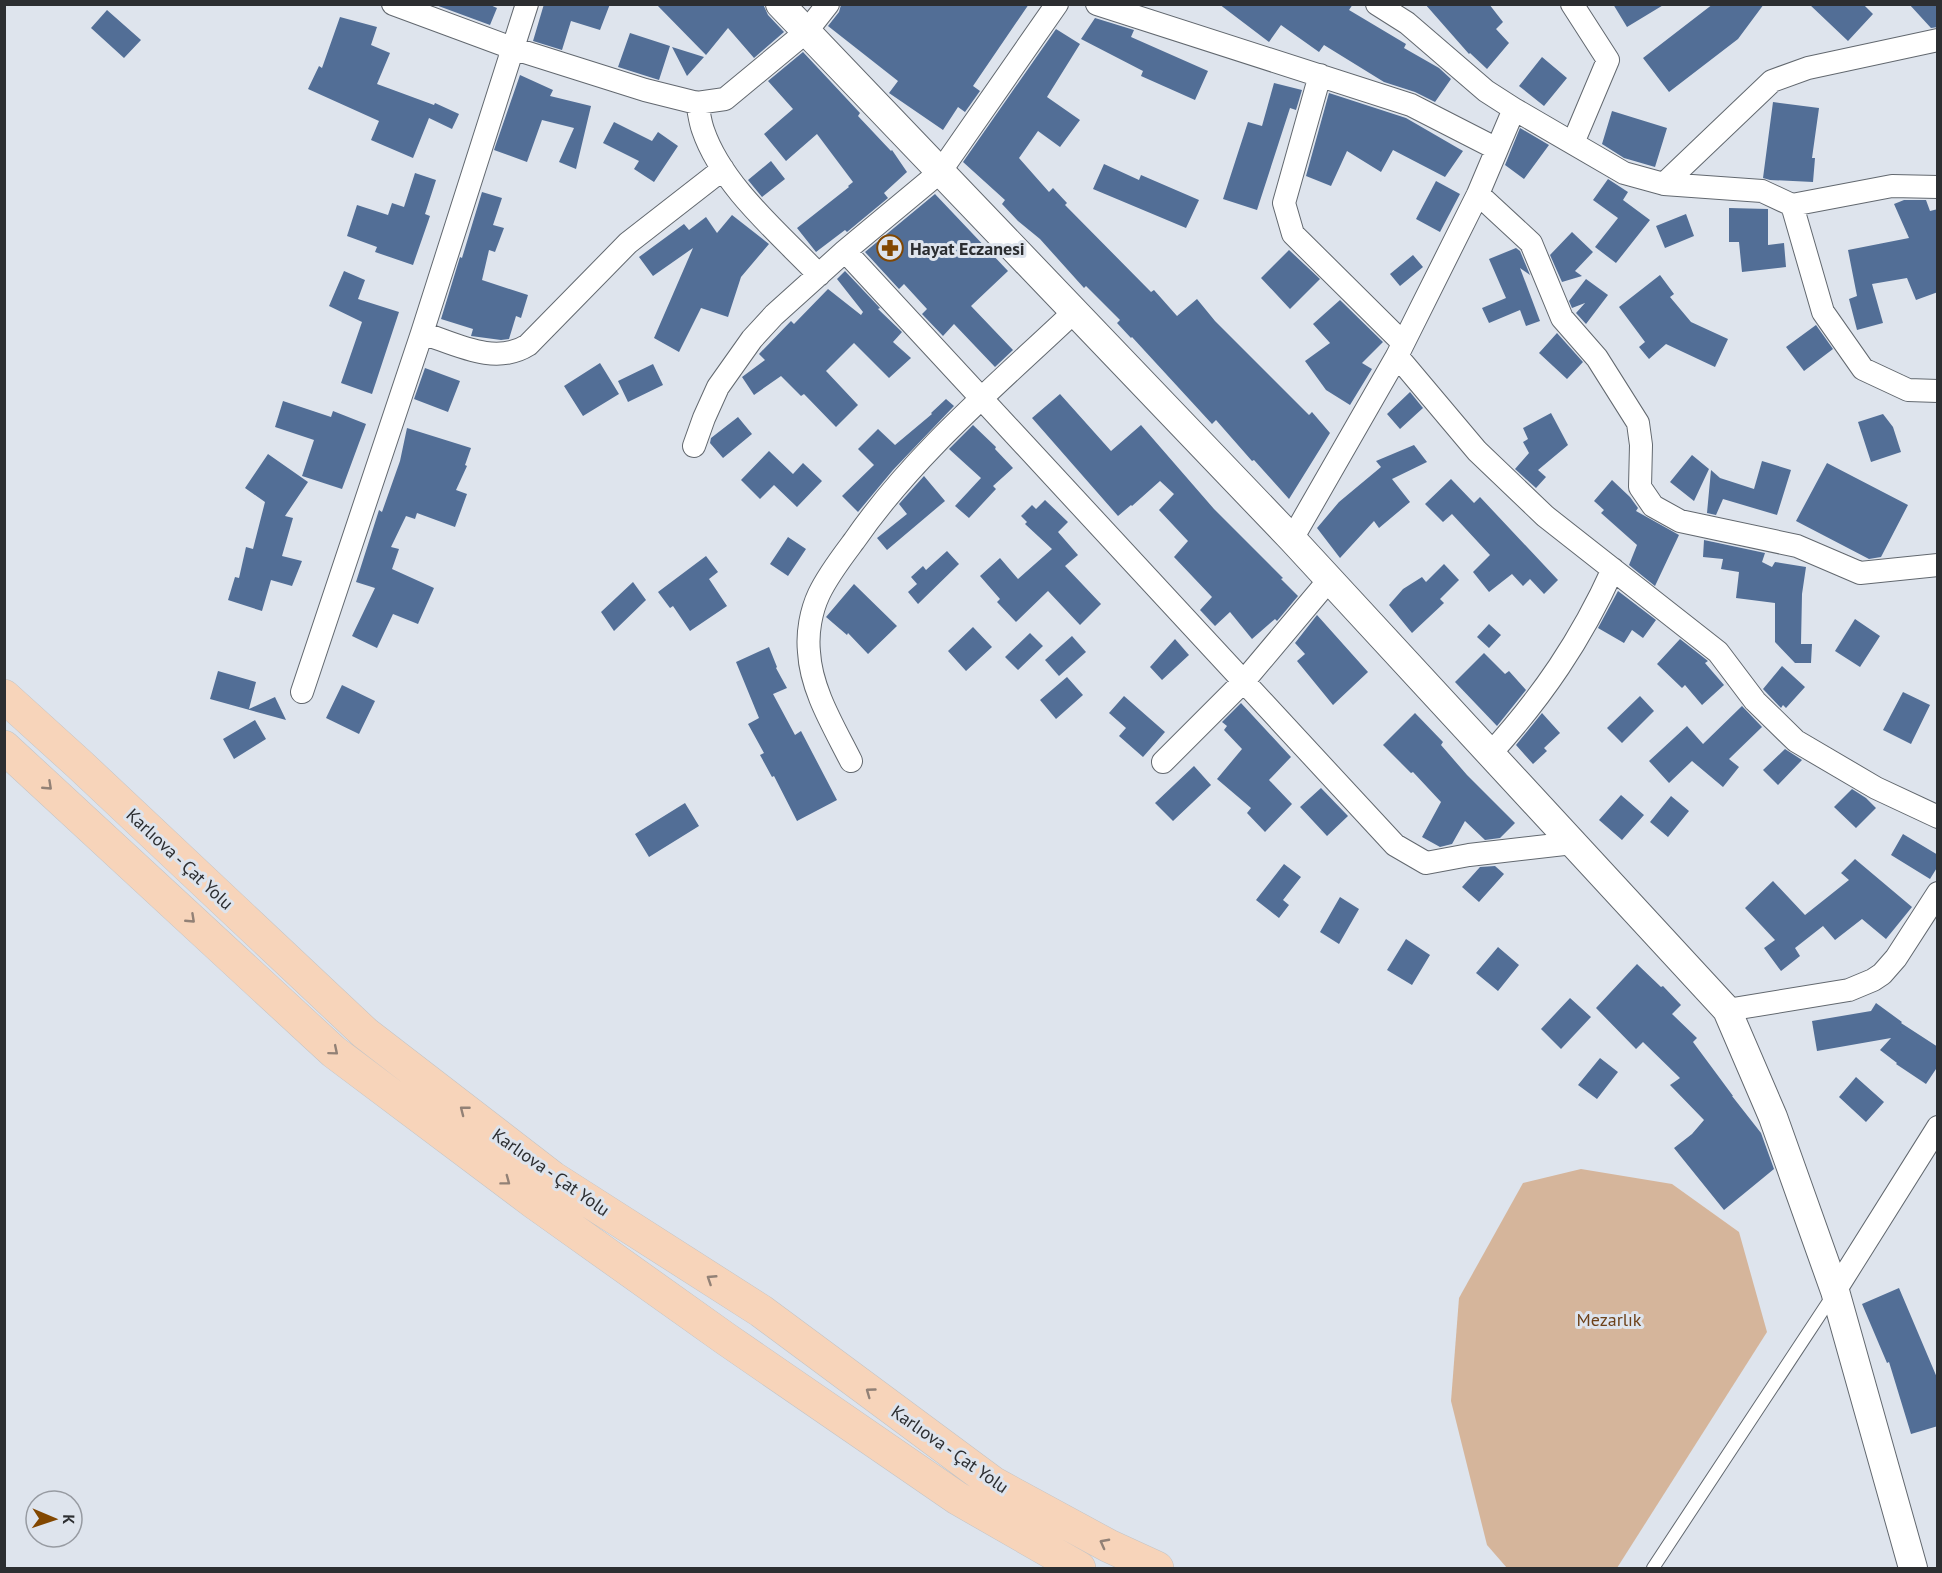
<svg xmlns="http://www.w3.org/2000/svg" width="1942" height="1573" font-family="'PT Sans',sans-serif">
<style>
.green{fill:#d5b59b}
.building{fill:#526e96}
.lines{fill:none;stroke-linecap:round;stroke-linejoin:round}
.service-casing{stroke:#62686f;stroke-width:14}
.minor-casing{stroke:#62686f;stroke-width:24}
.tertiary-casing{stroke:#62686f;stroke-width:30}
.trunk-casing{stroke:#c4c4c5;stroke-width:34}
.service{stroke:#fff;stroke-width:12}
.minor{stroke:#fff;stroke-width:22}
.tertiary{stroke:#fff;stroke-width:28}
.trunk{stroke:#f7d4ba;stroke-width:33}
.oneway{stroke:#928176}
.labels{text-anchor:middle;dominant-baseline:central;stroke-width:6;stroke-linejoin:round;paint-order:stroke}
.poi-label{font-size:18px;font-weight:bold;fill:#2c2e31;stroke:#dee4ed;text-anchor:start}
.street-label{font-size:18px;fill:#2c2e31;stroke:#dee4ed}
.park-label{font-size:18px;fill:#6d4119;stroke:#dee4ed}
</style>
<rect width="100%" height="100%" fill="#dee4ed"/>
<!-- green -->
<path class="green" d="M1581 1169 1672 1184 1739 1232 1767 1332 1617 1568H1507L1487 1545 1451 1401 1459 1298 1523 1183Z"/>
<!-- building -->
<path class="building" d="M433 4H488L497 8 490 25Z
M544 4H610L600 30 571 21 562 50 533 41Z
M656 4H763L768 15 784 32 754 58 728 28 706 55Z
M1029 4 973 86 980 91 965 112 958 107 943 130 889 93 898 81 828 26 839 12 841 5Z
M1219 4H1353L1349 10 1406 44 1404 48 1439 68 1451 79 1435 102 1415 92 1384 82 1324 45 1319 52 1281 25 1269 42Z
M1425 4H1489L1503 22 1496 29 1509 43 1487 69 1470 53 1469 54Z
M1613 4H1665L1627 27Z
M1713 4H1764L1738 39 1669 92 1643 58Z
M1809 4H1863L1873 14 1848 41Z
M1909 4H1938V27L1931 28Z
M107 10 141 40 124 58 91 28Z
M340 17 377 27 371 45 390 53 377 84 434 105 435 103 459 114 452 129 429 118 413 158 371 140 379 121 308 89 319 66 322 68Z
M1095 18 1134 30 1131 37 1208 71 1195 100 1141 76 1143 71 1081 39Z
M1056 29 1080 44 1047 97 1080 120 1060 147 1038 131 1019 158 1049 192 1053 188 1067 203 1065 205 1151 292 1154 290 1177 316 1197 299 1215 321 1309 415 1312 412 1330 433 1289 499 1254 460 1252 461 1216 420 1212 424 1132 337 1131 338 1117 323 1120 320 1086 286 1084 288 1040 239 1018 221 1002 204 1005 200 963 162Z
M630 33 670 46 659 80 618 67Z
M672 47 704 57 687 76Z
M803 52 860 113 858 116 891 151 892 150 907 172 884 193 888 198 847 232 845 230 816 252 797 228 849 187 848 186 853 182 817 134 786 161 764 134 793 109 768 81Z
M1542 57 1567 78 1544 106 1519 86Z
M520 75 553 90 550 96 591 106 576 169 559 162 574 128 542 120 527 162 494 150Z
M1274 83 1302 90 1296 110 1290 108 1257 210 1223 199 1248 122 1262 126Z
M1329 93 1406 118 1463 151 1445 177 1393 150 1381 172 1347 151 1331 186 1306 176Z
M1773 102 1819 108 1812 158H1815L1813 182 1770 180 1763 178Z
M1612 111 1667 128 1655 167 1624 158 1602 144Z
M614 122 652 141 658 132 678 146 654 182 634 169 639 161 603 143Z
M1520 128 1549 145 1524 179 1505 165Z
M771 161 785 179 762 197 748 180Z
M1104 164 1139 180 1141 175 1199 200 1186 228 1093 189Z
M415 173 436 180 425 214 430 216 413 265 375 252 377 247 347 236 357 205 388 215 392 203 404 207Z
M1608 179 1628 192 1623 200 1650 220 1616 263 1595 247 1618 218 1593 200Z
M1436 181 1460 194 1440 232 1416 219Z
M482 192 502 198 493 225 504 228 495 252 489 250 482 280 528 295 521 318 516 316 509 339 501 340 471 336 473 329 441 319 460 257 462 258Z
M935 194 1008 271 971 306 1013 350 995 367 954 324 943 336 922 314 927 309 904 284 899 289 865 252Z
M1904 200H1926L1930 211 1938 209V292L1916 300 1907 278 1872 284 1883 323 1857 330 1849 299 1857 296 1848 250 1909 238 1894 204Z
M1729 208 1768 209V245L1784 243 1786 267 1742 272 1739 242H1729Z
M1686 214 1694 236 1665 248 1656 226Z
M732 215 769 244 741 277 728 317 701 308 679 352 654 338 693 248 653 276 639 257 684 224 689 230 706 217 717 233Z
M1572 232 1593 252 1575 271 1582 276 1562 282 1550 255Z
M1516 248 1520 251 1530 275 1520 268 1540 321 1526 326 1520 310 1489 323 1482 308 1506 298 1489 259Z
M1289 250 1320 279 1290 309 1261 278Z
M1413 255 1423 267 1400 286 1390 274Z
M344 271 365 280 358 299 399 312 372 394 341 383 362 322 329 306Z
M845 271 880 308 878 309 902 332 893 342 911 358 889 378 854 343 826 371 858 405 836 427 804 394 801 396 781 376 754 395 742 377 765 360 759 354 791 321 794 324 828 289 861 315 863 312 837 279Z
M1660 275 1674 294 1670 297 1691 322 1728 339 1715 367 1666 344 1649 359 1639 347 1645 342 1619 307Z
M1586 279 1608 295 1586 324 1576 313 1585 303 1572 308 1569 301Z
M1340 300 1383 342 1362 363 1372 369 1350 405 1326 390 1305 361 1330 343 1313 324Z
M1816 325 1833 349 1804 371 1786 347Z
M1557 333 1583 362 1567 379 1539 353Z
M600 363 619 394 583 416 564 386Z
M653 364 663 385 628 402 618 381Z
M425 368 460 381 448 412 414 399Z
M1410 392 1423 408 1400 429 1387 414Z
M1060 394 1111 451 1141 425 1214 509 1283 578 1281 579 1298 596 1277 621 1275 619 1252 639 1230 612 1215 626 1200 610 1212 597 1174 557 1188 541 1159 510 1174 494 1160 481 1132 506 1131 505 1118 516 1032 418Z
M946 399 954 406 893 470 858 512 842 496 874 465 858 449 878 429 895 445 932 414 931 413Z
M283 401 331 417 333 411 366 424 342 489 302 476 314 440 275 427Z
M1551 413 1568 445 1538 470 1546 477 1536 488 1515 469 1529 453 1523 442 1528 439 1523 428Z
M1883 414 1893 427 1901 452 1871 462 1858 422Z
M738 417 752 434 723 458 710 443 711 438Z
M973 425 996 447 995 449 1013 468 993 486 996 489 969 518 955 506 981 478 949 449Z
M407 428 471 448 465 465 467 466 456 490 467 494 455 527 417 513 415 519 406 516 391 547 399 549 392 569 434 588 418 624 393 614 377 648 352 636 375 588 356 582 379 510 382 512 400 461Z
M1414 445 1427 462 1392 479 1410 502 1379 528 1374 521 1340 558 1317 528 1339 502 1381 467 1376 461Z
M769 451 793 474 803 463 822 481 797 507 774 485 760 499 741 480Z
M268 454 308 482 285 516 293 518 282 556 302 561 292 586 271 580 262 611 228 600 235 577 239 578 246 547 253 549 265 502 245 488Z
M1692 455 1709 469 1694 501 1670 482Z
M1762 461 1791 470 1777 515 1723 499 1716 515 1707 513 1711 470 1720 478 1754 489Z
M1827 463 1908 505 1881 557 1869 559 1796 521Z
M924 476 945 501 887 550 877 538 907 514 899 504Z
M1451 479 1474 503 1480 497 1558 580 1544 594 1530 579 1523 586 1512 574 1489 592 1473 572 1490 555 1452 514 1443 522 1425 504Z
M1612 480 1630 497 1638 508 1636 511 1679 535 1655 586 1629 565 1637 545 1601 513 1604 510 1594 501Z
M1045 500 1068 522 1058 532 1078 555 1065 566 1101 604 1080 625 1048 591 1016 622 997 602 1000 599 980 576 1000 558 1018 579 1052 549 1025 524 1027 522 1021 516 1032 505 1036 509Z
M788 537 806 549 788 576 770 564Z
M1704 540 1765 553 1762 562 1772 567 1775 562 1806 567 1802 594 1801 644H1812L1811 663H1795L1775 642V603L1736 598 1739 572 1721 569 1723 559 1703 557Z
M947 551 959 564 918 604 908 592 917 584 911 577 923 566 926 570Z
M706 556 718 572 709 579 727 606 690 631 673 606 670 608 658 592Z
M1444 564 1459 580 1440 599 1444 603 1412 633 1389 605 1403 589 1422 577 1426 582Z
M633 582 646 600 614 631 601 612Z
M854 584 897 626 868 654 848 633 847 635 826 617Z
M1618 591 1656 620 1643 638 1632 630 1624 643 1598 628Z
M1317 615 1368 672 1333 705 1297 661 1305 654 1295 643Z
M1855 619 1880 636 1860 667 1835 651Z
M1489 624 1501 635 1489 648 1477 637Z
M973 627 992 647 966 671 948 651Z
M1030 633 1043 646 1018 670 1005 657Z
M1072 636 1086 652 1059 676 1045 660Z
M1175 639 1189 655 1162 680 1150 667Z
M1680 639 1708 661 1705 663 1724 685 1702 705 1685 685 1682 688 1657 664Z
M769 647 777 667 776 668 787 688 773 694 795 735 801 731 837 800 797 821 774 776 772 777 760 755 764 753 748 724 759 718 736 662Z
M1484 653 1505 674 1509 671 1526 690 1497 726 1455 682Z
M1782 666 1805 687 1786 708 1783 705 1781 708 1763 689Z
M218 671 256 682 249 709 275 697 286 720 210 699Z
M1067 677 1083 695 1056 719 1040 700Z
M342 685 375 701 359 734 326 718Z
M1903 692 1930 705 1911 744 1883 730Z
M1124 696 1165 732 1143 757 1119 736 1126 728 1109 713Z
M1640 696 1654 711 1622 743 1607 728Z
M1241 703 1291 757 1269 780 1292 804 1265 832 1247 813 1251 808 1217 779 1242 749 1224 730 1227 726 1222 722Z
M1742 706 1762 727 1729 759 1739 767 1723 787 1692 761 1669 783 1649 761 1687 726 1703 744Z
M1415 713 1443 742 1441 745 1467 775 1515 823 1500 838 1485 840 1465 821 1452 844 1440 847 1422 837 1441 802 1413 772 1411 773 1383 745Z
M1542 713 1560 733 1544 748 1547 751 1533 764 1516 745Z
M255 720 266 739 234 759 223 739Z
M1785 749 1802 760 1778 785 1763 770Z
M1194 766 1211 785 1173 821 1155 803Z
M1321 788 1348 816 1327 836 1300 807Z
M1852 789 1866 798 1876 808 1856 828 1834 807Z
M1621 795 1644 815 1622 840 1599 820Z
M1671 796 1689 811 1668 837 1650 822Z
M685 803 699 826 649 857 635 834Z
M1903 834 1938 855V866L1930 879 1891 855Z
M1855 859 1912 907 1886 939 1862 919 1835 940 1823 926 1795 948 1800 956 1781 971 1764 948 1775 940 1745 908 1773 881 1805 915 1849 880 1841 873Z
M1284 864 1301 877 1283 900 1289 905 1279 918 1256 900Z
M1495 866 1504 874 1479 902 1462 887 1480 867Z
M1340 897 1359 909 1339 944 1320 932Z
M1406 939 1430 955 1412 985 1387 970Z
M1498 947 1519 965 1498 991 1476 973Z
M1637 964 1661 987 1663 986 1681 1005 1672 1014 1697 1038 1693 1042 1733 1096H1732L1761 1133 1774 1169 1724 1210 1674 1148 1692 1134 1704 1120 1670 1085 1680 1078 1643 1042 1636 1049 1596 1008Z
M1570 998 1591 1017 1561 1049 1541 1029Z
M1876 1003 1902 1022 1901 1023 1938 1047V1066L1926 1084 1896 1064 1897 1063 1880 1050 1891 1038 1817 1051 1812 1021 1871 1011Z
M1600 1058 1618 1072 1597 1099 1578 1085Z
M1856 1077 1884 1102 1866 1122 1839 1097Z
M1899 1288 1938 1380V1426L1911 1434 1889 1362 1887 1363 1862 1304Z"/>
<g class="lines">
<!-- service casing -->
<g class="service-casing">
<path id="service" d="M1653 1568 1833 1295"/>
</g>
<!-- minor casing -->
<g class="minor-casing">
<path id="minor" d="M393 4 512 48 645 90 697 103 725 99 806 32 828 4
M1097 4 1411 105 1497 149
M1377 4 1407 23 1486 91 1514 109 1624 173 1664 184 1762 191 1792 205 1823 312 1863 369 1908 390 1938 391
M1572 4 1608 60 1573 143
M1320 75 1284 203 1293 234 1402 342
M697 103C699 112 700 122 703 130 722 186 779 233 819 275
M1664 184 1772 81 1808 68 1938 40
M1478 194 1531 243 1562 318 1597 358 1638 423 1641 445 1640 487 1653 506 1680 521 1797 546 1860 573 1938 565
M1792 205 1892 186 1938 187
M845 251 1395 845 1426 863 1469 855 1573 843
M422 333C456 344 495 366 528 345L628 243 723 169
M1397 356 1477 451 1545 516 1718 652 1755 701 1796 741 1876 788 1938 817
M694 446 704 418 718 387 752 339 774 315 845 251 940 172 1057 4
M1292 539 1397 356 1478 194 1514 109
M302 692 422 333 527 4
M1490 754C1542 697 1581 640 1613 569
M851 761C834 727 811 690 809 652 807 633 811 611 819 594 828 575 842 557 854 541 914 454 998 384 1074 312
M1163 762 1244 681 1329 580
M1727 1010 1849 990 1873 980 1882 974 1896 958 1938 893
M1835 1291 1938 1127"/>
</g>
<!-- tertiary casing -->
<g class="tertiary-casing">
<path id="tertiary" d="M780 4 1292 539 1727 1010 1773 1117 1835 1291 1913 1568"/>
</g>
<!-- trunk casing -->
<g class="trunk-casing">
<path id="trunk" d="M4 696 79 764 365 1033 553 1178 761 1311 993 1483 1109 1546 1157 1568
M4 747 334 1052 535 1203 726 1339 957 1498 1079 1568"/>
</g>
<!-- service -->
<use href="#service" class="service"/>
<!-- minor -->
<use href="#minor" class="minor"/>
<!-- tertiary -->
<use href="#tertiary" class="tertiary"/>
<!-- trunk -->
<use href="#trunk" class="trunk"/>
</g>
<!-- one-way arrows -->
<defs><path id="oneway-chevron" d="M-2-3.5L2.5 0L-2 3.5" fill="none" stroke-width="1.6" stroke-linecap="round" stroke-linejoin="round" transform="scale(1.5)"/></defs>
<g class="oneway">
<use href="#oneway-chevron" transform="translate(48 786) rotate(43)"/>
<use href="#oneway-chevron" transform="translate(191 919) rotate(43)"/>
<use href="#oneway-chevron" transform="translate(334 1051) rotate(40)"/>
<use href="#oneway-chevron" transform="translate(464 1110) rotate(-142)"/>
<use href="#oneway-chevron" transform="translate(506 1181) rotate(37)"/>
<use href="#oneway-chevron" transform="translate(711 1279) rotate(-147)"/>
<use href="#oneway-chevron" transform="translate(870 1392) rotate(-144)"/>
<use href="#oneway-chevron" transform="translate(1104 1543) rotate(-152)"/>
</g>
<!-- icons -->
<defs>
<g id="pharmacy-ring" transform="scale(1.35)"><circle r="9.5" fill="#dee4ed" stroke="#824700" stroke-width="1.5"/><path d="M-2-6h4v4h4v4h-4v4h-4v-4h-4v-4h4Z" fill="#824700"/></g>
</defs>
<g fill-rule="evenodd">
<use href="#pharmacy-ring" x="890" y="248"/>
</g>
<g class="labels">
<!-- poi labels -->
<g class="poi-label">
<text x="910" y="248">Hayat Eczanesi</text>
</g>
<!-- street labels -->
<g class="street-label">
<text transform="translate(180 859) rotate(43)">Karlıova - Çat Yolu</text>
<text transform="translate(551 1172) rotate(35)">Karlıova - Çat Yolu</text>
<text transform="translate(950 1449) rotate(35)">Karlıova - Çat Yolu</text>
</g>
<!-- park labels -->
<g class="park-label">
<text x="1609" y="1319">Mezarlık</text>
</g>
</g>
<!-- border -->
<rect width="1942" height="1573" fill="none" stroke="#2c2e31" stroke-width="12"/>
<!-- north arrow -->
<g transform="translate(54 1519) rotate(92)"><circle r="28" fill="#dee4ed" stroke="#979ba2" stroke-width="1.5"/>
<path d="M0-4.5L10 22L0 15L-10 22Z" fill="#824700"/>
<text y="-9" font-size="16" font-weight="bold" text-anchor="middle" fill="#2c2e31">K</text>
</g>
</svg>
